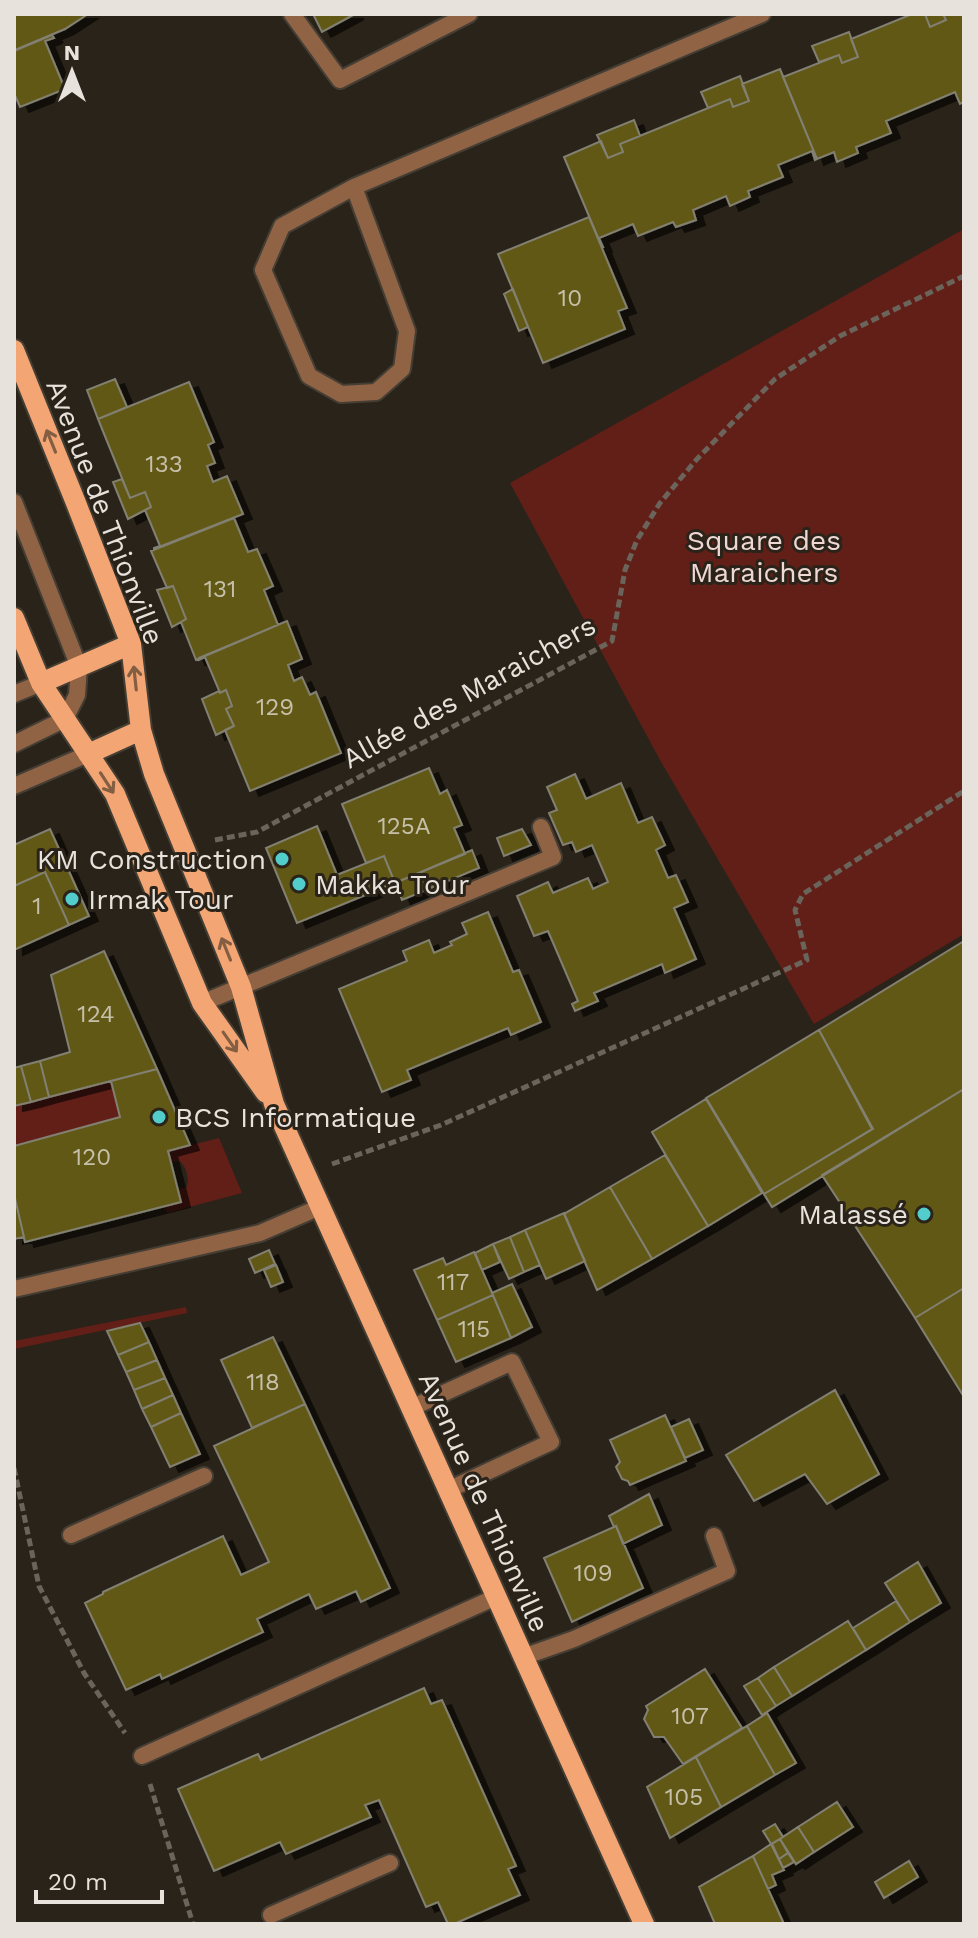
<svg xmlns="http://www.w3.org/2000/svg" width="978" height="1938" font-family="'Work Sans',sans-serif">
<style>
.green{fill:#621f17}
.building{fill:#625816;stroke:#828072;stroke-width:2;filter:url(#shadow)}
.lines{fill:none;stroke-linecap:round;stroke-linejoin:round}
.lane-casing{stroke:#443e34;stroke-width:20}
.street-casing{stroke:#443e34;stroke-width:20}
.primary-casing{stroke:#443e34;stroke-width:24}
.path{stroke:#6a645b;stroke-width:5;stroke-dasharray:8 4;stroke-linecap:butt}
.lane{stroke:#916345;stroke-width:16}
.street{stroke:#916345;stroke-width:16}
.primary{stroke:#f3a674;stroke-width:20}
.oneway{stroke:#845e42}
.poi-dot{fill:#52cdcc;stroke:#2a2319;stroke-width:3}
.labels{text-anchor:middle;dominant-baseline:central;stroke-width:6;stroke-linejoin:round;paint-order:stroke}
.number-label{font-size:24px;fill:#c6c0aa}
.street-label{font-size:28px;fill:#e7e2dc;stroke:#2a2319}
.park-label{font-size:28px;fill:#efd7d3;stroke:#2a2319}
.poi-label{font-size:28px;fill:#e7e2dc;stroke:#2a2319;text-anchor:start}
</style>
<defs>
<filter id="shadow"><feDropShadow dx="9" dy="5" stdDeviation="0" flood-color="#0009"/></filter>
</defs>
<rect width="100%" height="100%" fill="#2a2319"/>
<!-- green -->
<path class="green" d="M964 229V934L814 1024 660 760 510 483Z
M111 1081 120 1117 14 1146V1106Z
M219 1138 242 1193 167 1213 165 1206 181 1202 178 1189 187 1187C189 1177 187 1169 180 1161L171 1163 168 1151Z
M186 1307 187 1313 14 1349V1341Z"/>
<!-- building -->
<path class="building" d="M14 14H88L65 29 15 50Z
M313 14H355L322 32Z
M912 14H925L930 27 946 20 943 14H964V102L960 104 955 92 886 121 891 133 856 147 858 153 837 162 834 152 817 159 783 77 839 55 842 63 858 57 851 39Z
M925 14H943L946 20 930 27Z
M849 32 858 57 842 63 839 55 819 62 812 46Z
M52 35 54 38 45 41 65 89 20 107 14 93V51Z
M780 69 817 159 815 160 812 151 778 165 783 177 748 191 750 197 730 206 726 196 693 210 696 220 676 227 673 222 638 236 633 224 599 238 603 247H602L564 157 601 141 608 158 623 152 620 144 730 99 733 107 749 101 742 84Z
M740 76 749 101 733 107 730 99 708 108 701 92Z
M634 120 640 136 620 144 623 152 608 158 597 135Z
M589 217 627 308 618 311 625 329 543 363 498 254Z
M513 289 528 327 519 331 504 294Z
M115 379 127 407 98 419 87 390Z
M189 382 214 442 208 445 215 463 207 466 213 482 227 476 243 514 154 549V548L160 546 145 510 151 507 145 492 130 498 98 419Z
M122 479 130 498 145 492 151 507 128 519 113 482Z
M234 518 248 552 257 549 273 586 264 590 278 625 196 660 181 622 186 619 173 586 167 588 151 551Z
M173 586 186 619 172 627 157 590Z
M287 621 302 659 288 665 294 681 302 677 310 695 316 692 341 753 250 791 225 730 234 726 226 709 232 706 226 690 220 693 205 657 199 660V658Z
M226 690 232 706 226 709 234 726 216 735 202 699 219 691 220 693Z
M429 768 440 794 447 790 462 825 454 828 465 854 395 883 384 856 366 863 342 804Z
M575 774 586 799 621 783 638 823 652 817 665 845 656 850 668 878 676 875 688 902 674 908 696 959 665 973 662 964 594 993 598 1001 575 1011 572 1004 578 1001 548 931 534 936 517 896 548 882 553 893 588 878 593 889 608 882 592 845 576 852 572 842 563 845 549 813 557 810 547 787Z
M317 826 337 875 384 856 395 883 297 923 266 848Z
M50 829 89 916 69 925 45 872 14 886V845Z
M522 829 531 845 504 856 497 838Z
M472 850 479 868 402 900 395 883Z
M45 872 69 925 14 950V886Z
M488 912 513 972 519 970 541 1022 511 1035 508 1028 407 1070 411 1080 382 1092 339 989 407 961 403 951 429 940 434 953 452 945 450 942 467 934 462 923Z
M964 941V1089L772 1207 764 1194 873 1129 819 1030Z
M104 951 157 1069 49 1097 40 1061 70 1052 51 975Z
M819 1030 872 1129 764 1194 706 1098Z
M40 1061 49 1097 31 1102 21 1066Z
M21 1066 31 1102 14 1106V1068Z
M157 1069 190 1145 168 1151 181 1202 25 1242 14 1194V1146L120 1117 111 1081Z
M964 1089V1288L915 1318 822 1175Z
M706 1099 762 1193 708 1226 652 1132Z
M665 1155 708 1226 652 1259 610 1187Z
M610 1187 652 1259 597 1290 564 1214Z
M14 1194 24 1237 14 1239Z
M564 1213 585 1261 546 1279 525 1230Z
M525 1230 540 1265 524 1272 510 1237Z
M510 1237 524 1272 509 1279 493 1244Z
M493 1244 500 1262 482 1270 475 1253Z
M269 1250 275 1264 255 1273 249 1259Z
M474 1252 493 1295 437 1320 414 1270 443 1258 446 1265Z
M276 1265 283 1282 271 1287 264 1270Z
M512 1284 532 1327 511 1338 492 1293Z
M964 1288V1397L915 1318Z
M493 1295 511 1338 456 1362 437 1320Z
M140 1323 149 1342 118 1355 107 1331Z
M273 1337 305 1404 252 1428 221 1360Z
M149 1342 157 1360 126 1372 118 1355Z
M157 1360 165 1378 134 1390 126 1372Z
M165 1378 173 1395 142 1409 134 1390Z
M835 1390 879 1474 827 1504 805 1474 754 1501 726 1455Z
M173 1395 181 1413 151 1427 142 1409Z
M305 1404 390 1588 361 1602 356 1591 316 1609 309 1594 257 1619 263 1632 162 1679 160 1674 126 1690 85 1603 103 1594V1592L223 1536 241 1575 269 1562 214 1446Z
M181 1413 200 1454 170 1467 151 1427Z
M665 1415 686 1461 630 1485 628 1481 622 1479 616 1467 620 1462 610 1440Z
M689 1419 703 1450 685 1458 671 1427Z
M649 1494 662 1525 623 1544 616 1526 614 1527 609 1516Z
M616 1526 643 1588 572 1622 544 1558Z
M918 1562 941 1603 910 1622 885 1583Z
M896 1601 910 1622 866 1650 853 1628Z
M848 1621 866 1650 792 1696 774 1667Z
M774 1667 792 1696 776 1706 758 1678Z
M705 1669 742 1728 683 1764 664 1737H654L644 1719 648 1710 646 1706Z
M758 1678 776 1706 762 1715 744 1686Z
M424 1688 431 1704 442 1700 516 1866 508 1869 520 1895 454 1924H448L438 1902 426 1907 379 1800 365 1805 371 1817 286 1854 280 1842 214 1871 178 1789 258 1754 261 1760Z
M767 1713 796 1763 775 1775 747 1726Z
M747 1726 775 1775 721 1807 696 1757Z
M696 1757 721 1807 670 1838 647 1787Z
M837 1802 853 1827 814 1852 798 1827Z
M775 1824 783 1837 771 1844 763 1831Z
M798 1827 814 1852 796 1864 780 1839Z
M780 1839 788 1853 779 1859 772 1844Z
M771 1844 784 1870 772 1875 776 1885 768 1889 753 1856Z
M788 1853 794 1862 783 1868 779 1859Z
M753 1856 784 1924H715L699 1887Z
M909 1861 918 1877 884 1898 875 1882Z"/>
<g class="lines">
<!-- lane casing -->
<g class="lane-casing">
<path id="lane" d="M292 14 340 80 469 14
M14 502 79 667 77 695 65 719 14 744
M202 1003 553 857 541 827
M14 1289 260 1233 320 1207
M411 1408 512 1362 551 1442 448 1490
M71 1535 204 1476
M523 1657 574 1639 727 1571 714 1536
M142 1756 496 1597
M271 1915 390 1863"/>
</g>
<!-- street casing -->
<g class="street-casing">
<path id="street" d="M354 187 407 331 402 369 376 392 341 394 309 376 263 270 282 226 354 187 762 14
M14 694 41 683
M14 786 88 754"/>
</g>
<!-- primary casing -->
<g class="primary-casing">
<path id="primary" d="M14 350 76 503 131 644 141 730 154 774 241 987 274 1104 644 1924
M14 618 41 683 115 794 202 1003 266 1093
M41 683 131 644
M88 754 141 730"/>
</g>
<!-- path -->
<path class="path" d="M215 840 257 832 612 641 625 570 637 540 660 503 697 459 775 379 840 336 964 276
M332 1164 441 1125 807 960 795 910 803 894 964 791
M14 1468 39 1586 84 1673 125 1733
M150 1784 193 1924"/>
<!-- lane -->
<use href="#lane" class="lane"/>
<!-- street -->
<use href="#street" class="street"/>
<!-- primary -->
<use href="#primary" class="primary"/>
</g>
<!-- one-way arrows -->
<defs><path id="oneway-shaft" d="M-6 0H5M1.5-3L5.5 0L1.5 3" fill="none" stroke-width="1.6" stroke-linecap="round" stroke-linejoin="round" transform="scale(2)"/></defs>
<g class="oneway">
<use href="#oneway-shaft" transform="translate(51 441) rotate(-112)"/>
<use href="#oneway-shaft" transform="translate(135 678) rotate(-96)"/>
<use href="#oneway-shaft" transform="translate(107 783) rotate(57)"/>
<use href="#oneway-shaft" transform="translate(226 949) rotate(-112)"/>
<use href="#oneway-shaft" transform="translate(230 1042) rotate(55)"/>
</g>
<!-- markers -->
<g class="poi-dot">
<circle cx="282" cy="859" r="8"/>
<circle cx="299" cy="884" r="8"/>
<circle cx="72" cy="899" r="8"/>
<circle cx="159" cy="1117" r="8"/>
<circle cx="924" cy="1214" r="8"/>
</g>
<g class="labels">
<!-- number labels -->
<g class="number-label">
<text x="570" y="298">10</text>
<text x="164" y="464">133</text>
<text x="220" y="589">131</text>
<text x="275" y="707">129</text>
<text x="404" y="826">125A</text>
<text x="37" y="906">1</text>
<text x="96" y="1014">124</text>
<text x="92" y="1157">120</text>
<text x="453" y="1282">117</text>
<text x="474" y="1329">115</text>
<text x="263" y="1382">118</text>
<text x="593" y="1573">109</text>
<text x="690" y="1716">107</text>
<text x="684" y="1797">105</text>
</g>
<!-- street labels -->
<g class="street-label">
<text transform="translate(105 512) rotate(69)">Avenue de Thionville</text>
<text transform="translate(469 692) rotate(-29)">Allée des Maraichers</text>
<text transform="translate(484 1502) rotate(66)">Avenue de Thionville</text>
</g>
<!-- park labels -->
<g class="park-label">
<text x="764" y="540">Square des<tspan x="764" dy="32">Maraichers</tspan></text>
</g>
<!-- poi labels -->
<g class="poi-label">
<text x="266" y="859" text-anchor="end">KM Construction</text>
<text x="315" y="884">Makka Tour</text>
<text x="88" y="899">Irmak Tour</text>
<text x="175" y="1117">BCS Informatique</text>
<text x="908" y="1214" text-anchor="end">Malassé</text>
</g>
</g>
<!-- border -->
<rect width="978" height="1938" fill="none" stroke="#e7e2dc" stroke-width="32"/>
<!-- north arrow -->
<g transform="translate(72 72)" stroke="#2a2319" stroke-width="6" paint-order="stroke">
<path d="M0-6L14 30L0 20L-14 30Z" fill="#e7e2dc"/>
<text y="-12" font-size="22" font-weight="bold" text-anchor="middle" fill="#e7e2dc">N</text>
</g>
<!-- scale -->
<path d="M36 1890v12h126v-12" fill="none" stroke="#e7e2dc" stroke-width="4"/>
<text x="48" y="1890" font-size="24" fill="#e7e2dc" stroke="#2a2319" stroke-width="6" paint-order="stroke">20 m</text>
</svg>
